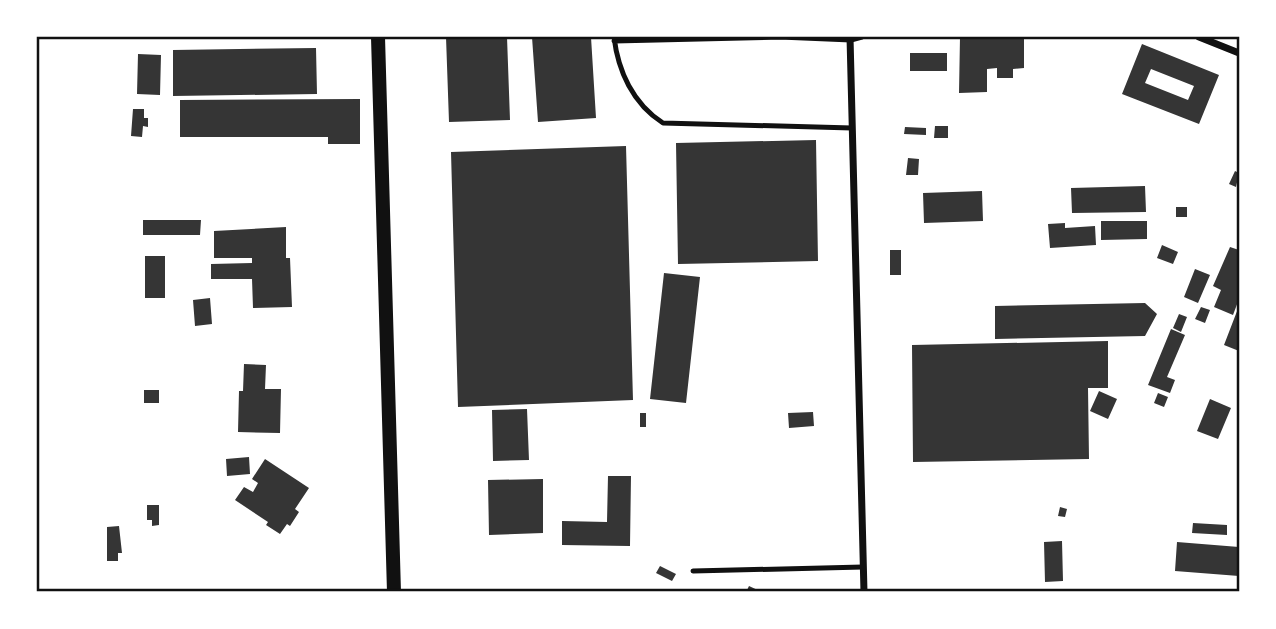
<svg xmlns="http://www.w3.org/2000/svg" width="1276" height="629" font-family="'PT Sans Narrow',sans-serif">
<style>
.building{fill:#353535;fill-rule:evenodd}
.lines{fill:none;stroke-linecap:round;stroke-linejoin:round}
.service{stroke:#111;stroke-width:5}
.minor{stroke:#111;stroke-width:7}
.secondary{stroke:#111;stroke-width:14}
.neatline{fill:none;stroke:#111;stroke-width:2.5}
</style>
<rect width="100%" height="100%" fill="#fff"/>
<!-- building -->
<path class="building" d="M446 37H507L510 120 449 122Z
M532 37H591L596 118 538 122Z
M960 37H1024V68L1013 69V78H997V68L987 69V92L959 93Z
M1142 44 1219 75 1199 124 1122 94ZM1151 69 1194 86 1188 100 1145 83Z
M316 48 317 94 173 96V50Z
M910 53H947V71H910Z
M138 54 161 55 160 95 137 94Z
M360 99V144H328V137H180V100Z
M133 109H144V118H148V127L143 126 142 137 131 136Z
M935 126H948V138H934Z
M905 127 926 128V135L904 134Z
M816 140 818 261 678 264 676 143Z
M626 146 633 400 458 407 451 152Z
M908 158 919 159 918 175H906Z
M1235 171 1239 173 1236 187 1229 184Z
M1145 186 1146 212 1072 213 1071 188Z
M982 191 983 221 924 223 923 193Z
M1176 207H1187V217H1176Z
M143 220H201L200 235H143Z
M1101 221H1147V239L1101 240Z
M1065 223V228L1095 226 1096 245 1050 248 1048 224Z
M286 227V258H290L292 307 253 308 252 279H211V264L252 263V258H214V231Z
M1162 245 1178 252 1173 264 1157 258Z
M1230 247 1239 250V299L1233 315 1214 307 1221 290 1213 286Z
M890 250H901V275H890Z
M145 256H165V298H145Z
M1195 269 1210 275 1198 303 1184 297Z
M664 273 700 277 686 403 650 399Z
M210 298 212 324 195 326 193 300Z
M1145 303 1157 314 1145 336 995 339V306Z
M1239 306V351L1224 345Z
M1201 307 1210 310 1205 323 1195 319Z
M1179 314 1187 317 1181 332 1173 328Z
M1171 329 1185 335 1167 377 1175 380 1170 393 1148 385Z
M1108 341V388H1088L1089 459 913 462 912 345Z
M244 364 266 365 265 389H281L280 433 238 432 239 391H243Z
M144 390H159V403H144Z
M1099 391 1117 399 1108 419 1090 411Z
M1158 393 1168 397 1164 407 1154 403Z
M1210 399 1231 408 1218 439 1197 431Z
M527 409 529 460 493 461 492 410Z
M813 412 814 426 789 428 788 413Z
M640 413H646V427H640Z
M249 457 250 474 227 476 226 459Z
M265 459 309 488 295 509 299 512 290 526 287 524 280 534 266 525 268 522 235 500 244 487 253 492 258 483 252 479Z
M608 476H631L630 546 562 545V521L607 522Z
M543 479V533L489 535 488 480Z
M147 505H159V525L152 526V520H147Z
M1060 507 1067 509 1065 517 1058 516Z
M1193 523 1227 525V535L1192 533Z
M119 526 122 553H118V561H107V527Z
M1062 541 1063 581 1045 582 1044 542Z
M1177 542 1239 547V576L1175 571Z
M660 566 676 574 672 581 656 573Z
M749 586 762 592H746Z"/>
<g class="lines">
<!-- service -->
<path class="service" d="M614 37C618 71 633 104 663 123L852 128
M780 37 851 40 862 37
M614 41 780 37
M693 571 863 567"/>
<!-- minor -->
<path class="minor" d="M850 37 864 592
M1199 37 1239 53"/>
<!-- secondary -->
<path class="secondary" d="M378 37 394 592"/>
</g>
<!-- border -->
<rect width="1276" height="629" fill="none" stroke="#ffffff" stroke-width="77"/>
<rect x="38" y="38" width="1200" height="552" class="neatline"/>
</svg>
